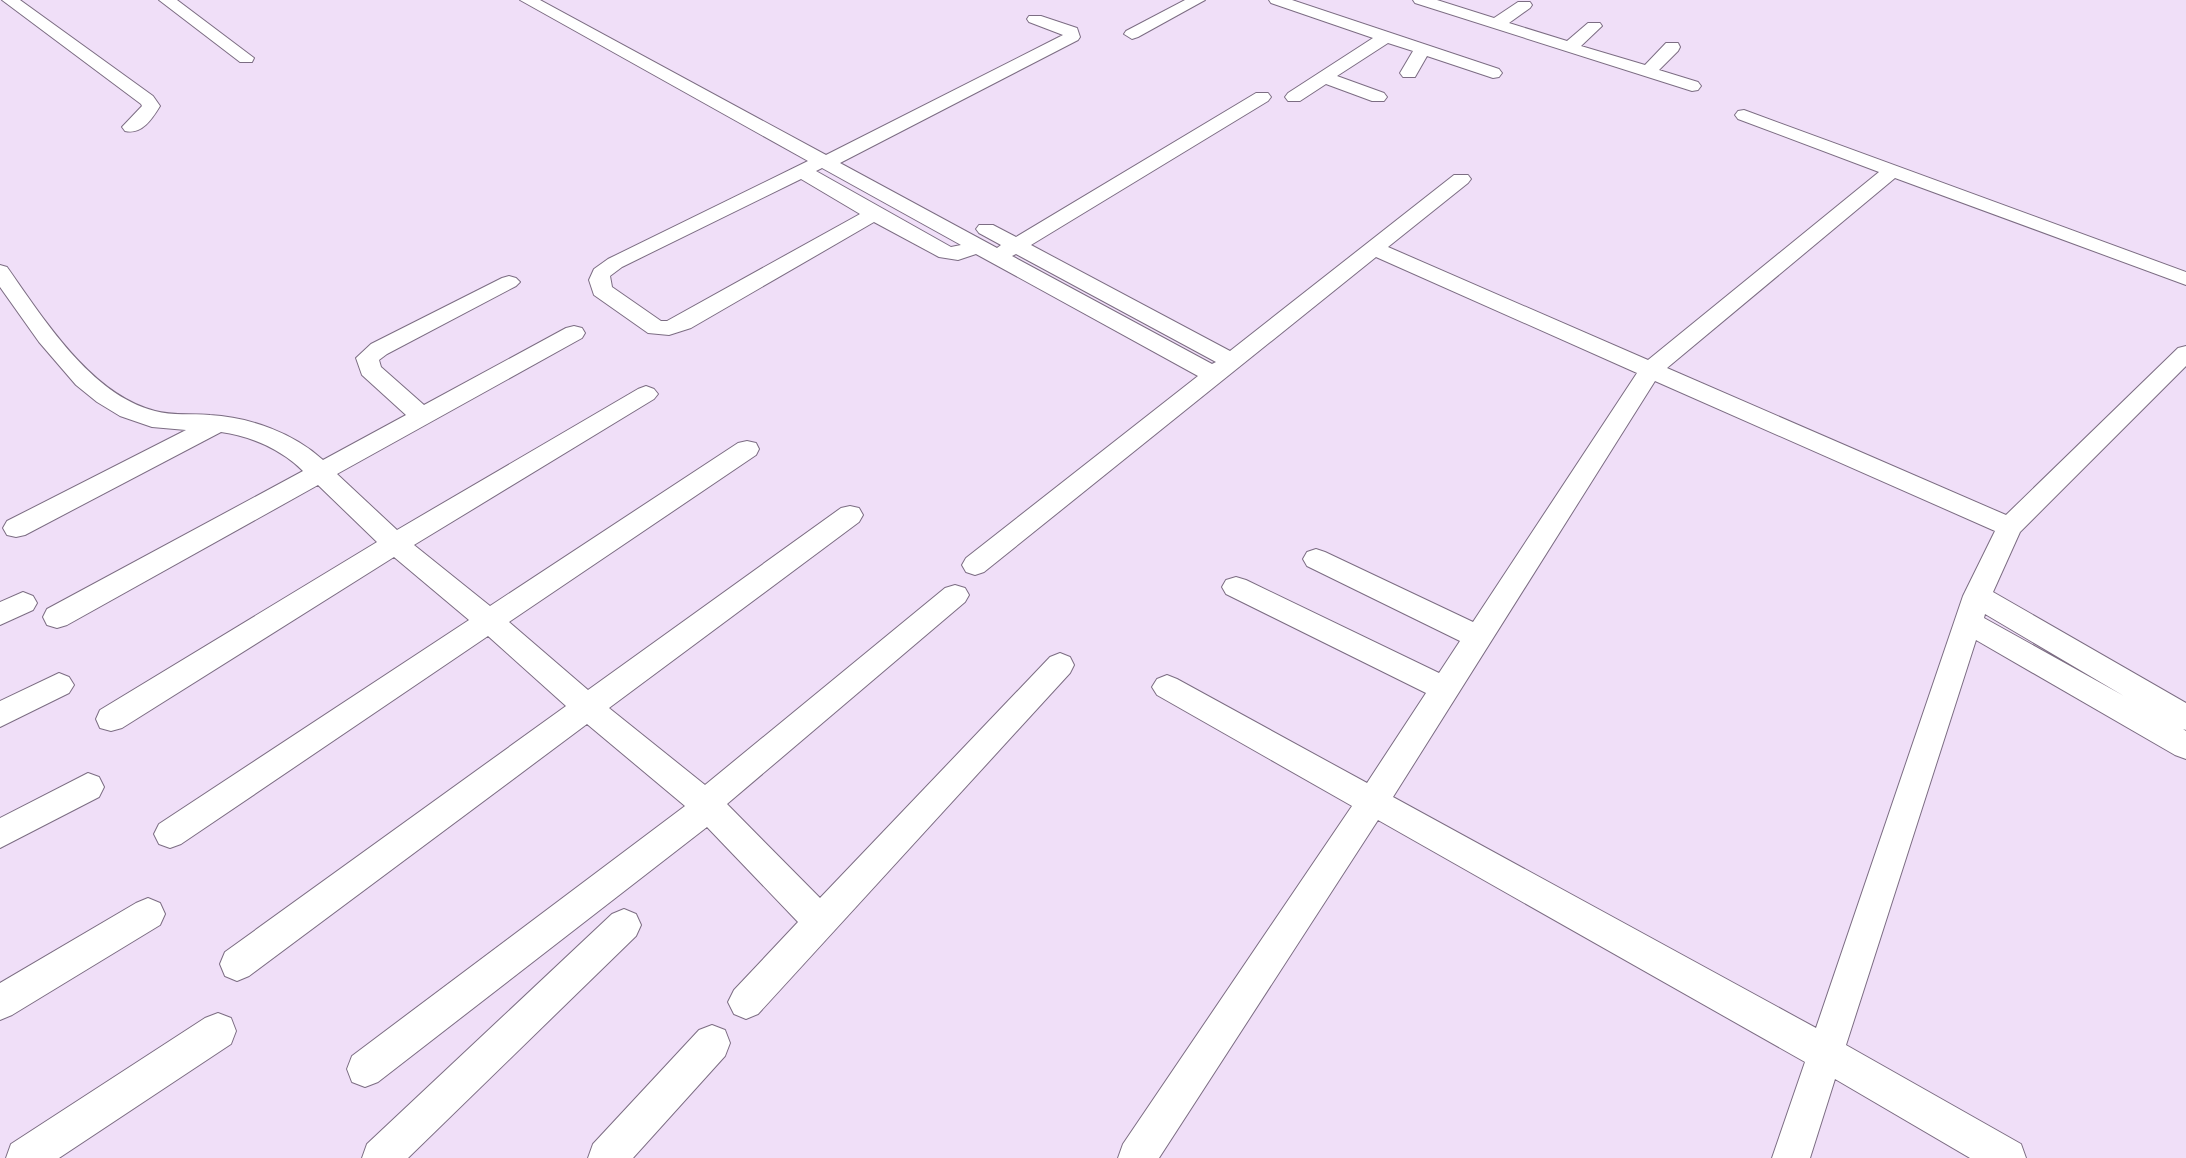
<svg xmlns="http://www.w3.org/2000/svg" width="2186" height="1158" font-family="Overpass,sans-serif">
<style>
.lines{fill:none;stroke-linecap:round;stroke-linejoin:round}
.minor-casing{stroke:#7c6d83;stroke-width:2}
.minor{fill:#fff;fill-rule:evenodd}
</style>
<rect width="100%" height="100%" fill="#f0dff8"/>
<g class="lines">
<!-- minor casing -->
<g class="minor-casing">
<path id="minor" d="M2 0H20L153 96 160 106C152 119 142 135 125 131L122 127 142 106 141 104Z
M159 0H177L254 58 252 62H240Z
M520 0H540L826 155 1063 35 1029 22 1027 19 1029 16H1041L1077 28 1080 37 1078 40 840 163 997 248 1001 245 979 233 976 229 979 225H993L1016 237 1256 93H1268L1271 97 1268 101 1031 245 1230 351 1454 175H1468L1471 179 1468 183 1388 247 1648 360 1879 172 1738 119 1735 115 1738 111 1744 110 2186 272V285L1895 178 1667 368 2006 515 2178 348 2186 346V366L2020 532 1993 592 2186 703V730L2183 729 2186 731V759L2175 755 1976 640 1846 1045 2021 1144 2026 1158H1970L1835 1079 1810 1158H1772L1805 1062 1378 820 1159 1158H1118L1123 1144 1352 806 1157 695 1152 687 1157 679 1167 675 1177 679 1367 783 1426 693 1226 594 1222 587 1226 580 1236 577 1246 580 1439 673 1460 641 1307 566 1303 559 1307 552 1316 549 1325 552 1473 622 1637 373 1376 257 984 572 975 575 966 572 962 565 966 558 1198 376 976 254 958 260 939 257 874 222 691 328 669 335 648 333 594 295 589 280 594 269 608 259 808 161ZM822 168 961 245 951 247 816 171ZM801 179 860 214 667 321H661L612 287 610 276 622 267ZM1016 254 1216 362 1212 364 1012 256ZM1655 381 1995 531 1963 596 1816 1028 1393 797ZM1985 614 2124 696 1984 618Z
M1185 0H1205L1138 37 1132 39 1124 34 1126 31Z
M1269 0H1292L1499 69 1502 73 1499 77 1493 78 1427 56 1415 77H1403L1400 73 1413 51 1388 43 1337 76 1384 93 1387 97 1384 101H1372L1326 84 1300 101H1288L1285 97 1288 93 1373 38 1271 3Z
M1413 0H1437L1494 18 1518 2H1530L1532 5 1530 8 1509 23 1567 41 1588 23H1600L1602 26 1581 46 1645 65 1666 43H1678L1680 47 1678 51 1659 70 1698 82 1701 86 1698 90 1692 91 1415 3Z
M0 265 7 267C43 318 91 395 155 411 172 416 192 413 210 415 249 417 294 433 323 460L406 415 362 375 356 358 371 344 502 278 509 276 516 278 520 282 516 286 387 354 379 360 381 367 424 405 566 328 574 326 582 328 585 333 582 338 337 474 397 530 638 389 646 386 654 389 658 394 654 399 414 545 490 606 738 443 747 441 756 443 759 449 756 455 509 622 588 690 841 508 850 506 859 508 863 515 859 522 609 708 705 785 945 588 955 585 965 588 969 595 965 602 727 804 820 898 1050 657 1060 653 1070 657 1074 665 1070 673 758 1014 746 1019 734 1014 728 1002 734 990 798 922 707 827 378 1082 365 1087 352 1082 347 1069 352 1056 685 806 587 724 249 976 237 981 225 976 220 964 225 952 566 706 488 636 181 844 170 848 159 844 154 834 159 824 469 620 394 557 122 728 111 731 100 728 96 719 100 710 377 542 318 485 67 625 57 628 47 625 43 617 47 609 303 471C282 450 251 436 221 432L25 535 16 537 7 535 3 528 7 521 186 430 152 427 120 416 97 402 76 385 39 342 0 287Z
M23 592 33 596 37 603 33 610 0 625V602Z
M59 673 69 677 74 685 69 693 0 727V701Z
M88 773 99 777 104 787 99 797 0 848V818Z
M148 898 160 903 165 914 160 925 12 1015 0 1020V983L136 903Z
M624 909 636 914 641 925 636 936 408 1158H362L367 1144 612 914Z
M218 1013 231 1018 236 1031 231 1044 59 1158H6L11 1144 205 1018Z
M712 1025 725 1030 730 1043 725 1056 633 1158H588L593 1144 699 1030Z"/>
</g>
<!-- minor -->
<use href="#minor" class="minor"/>
</g>
</svg>
